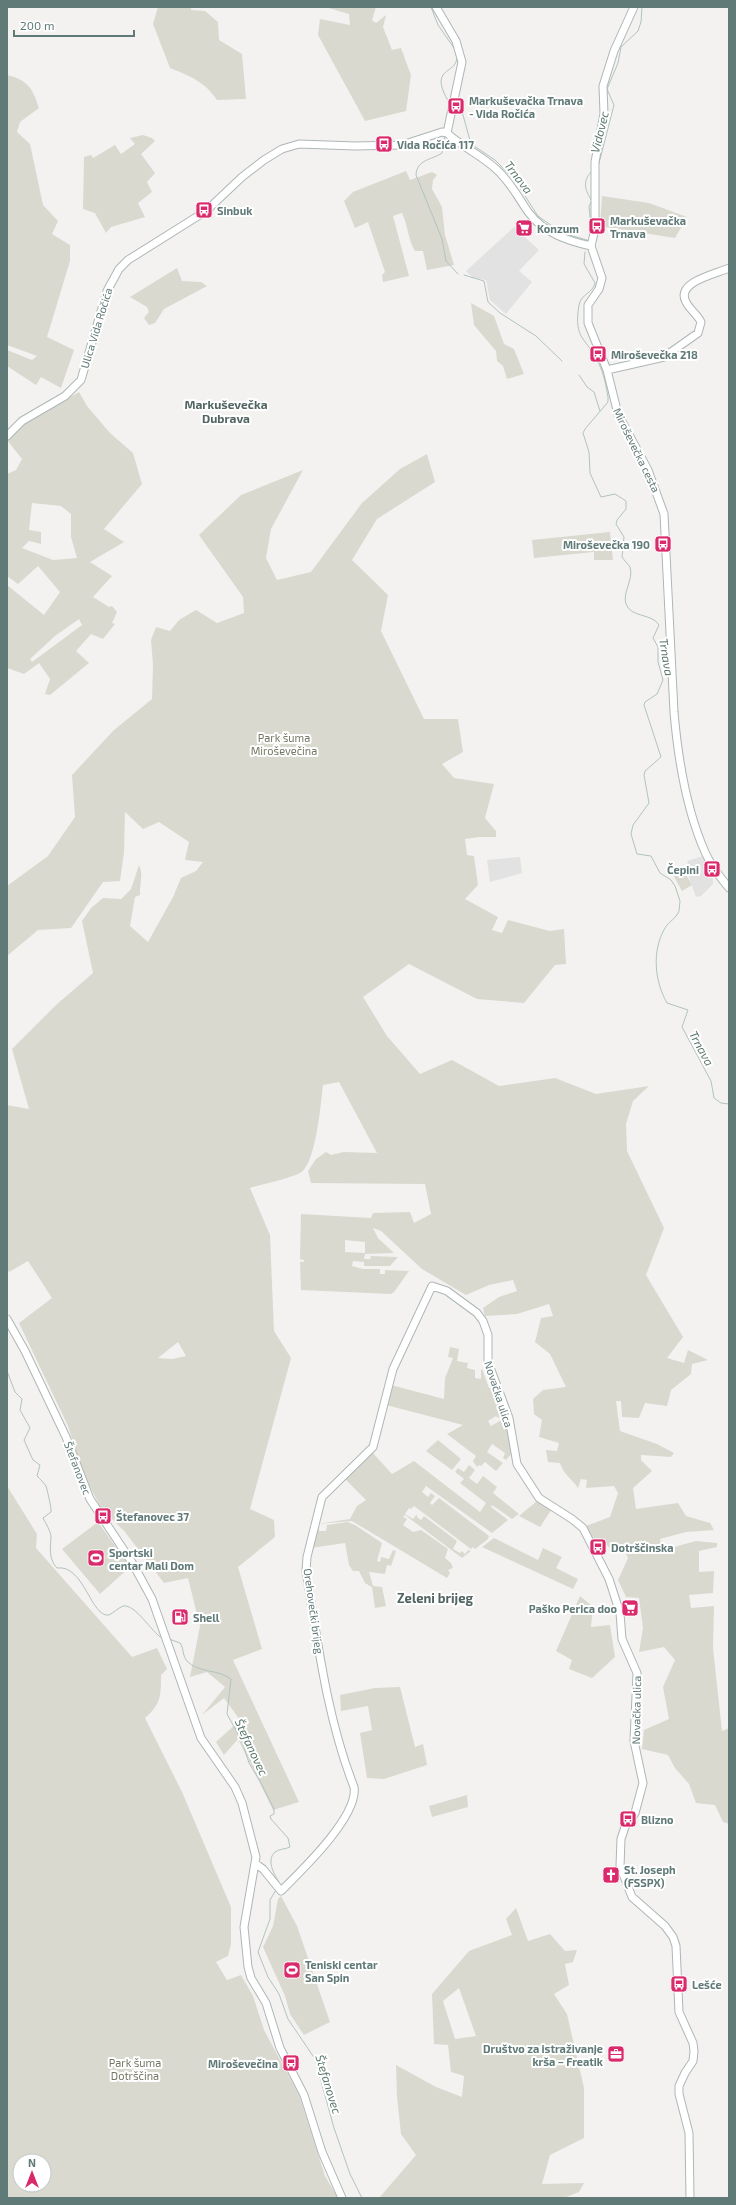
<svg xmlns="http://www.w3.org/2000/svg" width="736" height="2205" font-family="'Exo 2',sans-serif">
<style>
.built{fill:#e1e2e1}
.green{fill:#d9d9cf;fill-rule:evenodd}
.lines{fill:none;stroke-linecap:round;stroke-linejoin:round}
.stream{stroke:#b2c3bd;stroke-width:1}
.secondary-casing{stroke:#adb7b6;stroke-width:9}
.secondary{stroke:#fff;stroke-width:7}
.labels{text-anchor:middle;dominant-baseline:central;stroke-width:4;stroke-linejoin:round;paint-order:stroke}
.poi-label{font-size:11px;font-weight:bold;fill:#607a77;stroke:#fff;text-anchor:start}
.street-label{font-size:11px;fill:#607a77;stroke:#fff}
.park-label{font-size:11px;fill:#737763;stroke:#fff}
.water-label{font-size:12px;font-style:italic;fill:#5b776d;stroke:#fff}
.neighbourhood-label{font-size:12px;font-weight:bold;fill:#526562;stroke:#fff}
.quarter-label{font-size:13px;font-weight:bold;fill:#526562;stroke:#fff}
</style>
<rect width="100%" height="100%" fill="#f4f2f0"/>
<!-- built -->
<path class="built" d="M514 227 539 250 519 271 532 282 506 314 490 300 486 280 473 278 466 271Z
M703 856 713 879V884L701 896 696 897 685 866 688 864 687 861Z
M520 857 522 873 490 882 487 860Z"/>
<!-- green -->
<path class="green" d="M158 7H191V10L205 11 218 22 219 40 242 54 246 99 217 100C204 81 190 76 170 68L153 24Z
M325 7H376L372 20 376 23 386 15 383 27 392 50 401 48 411 75 406 111 365 121 318 35 320 19 350 25 349 14Z
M7 75C28 80 33 89 39 108L20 122 17 132 30 144 43 205 58 221 52 234 70 245V261L47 337 74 350 61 388 41 377 36 385 7 366V350L32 360 37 356 7 345Z
M143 135 152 138 155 141 141 154 155 173 147 182 152 192 138 203 145 217 111 227 106 233 95 213 83 209 84 157 91 155 93 158 115 145 121 154 135 144 130 138Z
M406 171 410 180 432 172 437 175 433 180 432 189 442 207 445 235 454 265 427 270 423 251H415C408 240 408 225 402 213L393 216 409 276 383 282 382 275 385 272 368 222 355 228 344 201 353 192Z
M602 196 649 203 687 217 675 238 600 226Z
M177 268 182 281 201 282 207 286 164 309 155 323 149 325 144 318 149 312 147 307 130 297Z
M471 303 494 316 504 344 514 349 524 374 507 379 503 366 497 361 496 351 474 325Z
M79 392 87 406 110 433 133 453 142 484 104 529 124 542 90 562 112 576 93 597 109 607 112 606 117 612 112 623 115 624 103 639 91 634 76 651 89 663 50 695 45 694 50 679 39 663 24 674 7 668V585L44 615 60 592 38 566 18 584 7 576V474L16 470 22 459 7 440 27 422ZM32 503 61 506 71 514V537L77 558 53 560 22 548 29 541 41 544V532L29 530ZM79 619 82 625 32 662 30 659 55 636Z
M427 454 435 482 377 519 352 560 388 595 381 631 424 719H458L463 752 442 764 454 778 494 784 485 818 496 831V837H479L465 839 467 855 474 856 478 885 465 899 498 917 492 930 502 933 508 920 550 931 564 929 566 964 555 965 524 1003 477 999 409 964 363 997 387 1036 420 1074 452 1060 499 1086 555 1078 596 1094 649 1086 633 1101 626 1124 627 1151 664 1228 646 1275 683 1337 667 1358 684 1363 688 1350 708 1360 692 1364 691 1374 671 1390 667 1406 645 1403 639 1418 622 1417 621 1401H616L620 1431 657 1444 674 1453 671 1457 641 1455V1460L652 1471 633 1488 636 1509 678 1503 686 1516 710 1523 714 1530 686 1532 660 1539 663 1550 696 1541 717 1543V1547L699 1551V1572L714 1571 713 1593 689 1595 691 1608 714 1606 713 1648 722 1731 729 1728V1824L723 1822 715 1805 696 1803 689 1784 675 1768 668 1755 642 1749 644 1730 669 1719 663 1687 675 1660 664 1647 639 1652 643 1628 639 1598 626 1597 618 1580 628 1558 624 1550 613 1552 602 1539 596 1542 586 1526 610 1517 618 1493 614 1486 586 1488 587 1480 581 1479 578 1488C572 1479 563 1474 560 1463L548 1462 546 1450 557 1451 559 1443 539 1437 542 1420 534 1414 533 1399 543 1390 566 1387 550 1354 535 1342 541 1318 553 1316 549 1304 517 1314 485 1316 483 1308 499 1297 517 1291 513 1280 489 1285 466 1295 422 1269 381 1231 373 1228 378 1238 394 1253 365 1254 364 1259H370L371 1256 398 1257 390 1266H364V1262L353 1261 352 1266 363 1269H380V1274H385V1270L409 1271 394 1292 391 1294 301 1290 300 1262H304V1260L300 1259 301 1214 371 1218 373 1213 410 1212 414 1223 431 1214 425 1184 311 1183 308 1171 316 1159 326 1152 331 1155 344 1152 377 1153 339 1082 323 1085C321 1102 316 1165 300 1173 285 1180 266 1183 250 1188L270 1235 274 1331 291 1358 250 1509 274 1520 275 1537 238 1567 262 1649 233 1660 299 1802 273 1810 238 1739 224 1755 216 1742 240 1720 224 1698 202 1715 225 1687 207 1672 190 1677 200 1626 188 1578 164 1583 125 1532 101 1508 82 1471 68 1426 19 1323 52 1298 28 1261 9 1272 7 1269V1105L29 1109 12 1049 56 1005 93 973 82 921 91 908 103 898 121 899 131 889 139 865C144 874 139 886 140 895L135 897 130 926 148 942 173 897 181 878 196 871 203 862 185 860 189 842 159 822 143 829 125 812 124 852 120 881 103 882 71 928 38 930 7 956V886L48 856 75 817 72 775 114 730 152 699 153 665 151 640 156 627 170 631 179 620 196 610 217 623 244 613 243 597 199 535 241 495 303 470 271 529 266 558 277 580 311 572 362 503 400 469ZM345 1240 365 1242V1253L345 1252ZM178 1342 186 1356 172 1359 158 1358Z
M610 532 613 560H594V552L534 558 532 540Z
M682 868 692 885 682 891 672 873Z
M450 1347 459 1349 457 1361 468 1363 467 1368 475 1370V1378L481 1379V1370L482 1369 489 1388H494L504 1415 498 1418 496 1416 488 1421 491 1426 505 1418 507 1419 512 1453 506 1460 503 1458 505 1453 492 1444 487 1452 503 1463 496 1471 485 1462 481 1466 479 1465 477 1467 473 1461 476 1456 447 1434 463 1425 386 1405 391 1385 444 1399 445 1378 453 1358 448 1357Z
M438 1440 461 1459 452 1470 426 1451Z
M372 1452 392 1474 414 1461 480 1512 486 1503 460 1483 464 1479 455 1472 458 1468 464 1472 469 1465 475 1470 469 1478 477 1484 483 1476 497 1487 493 1493 519 1514 512 1519 492 1505 491 1507 508 1520 492 1533 426 1486 422 1492 428 1497 431 1493 435 1496 430 1503 432 1505 439 1498 489 1536 488 1539 475 1549 473 1547 471 1549 414 1506 411 1509 409 1508 405 1514 413 1519 417 1514V1517L421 1520 424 1516 457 1541 453 1549 460 1553 462 1551 465 1554 468 1550 471 1551 462 1558 405 1515 403 1517 407 1519 403 1525 413 1532 421 1530 448 1549 445 1558 451 1563 453 1568 448 1570 450 1573 447 1578 352 1521 317 1524 350 1519 357 1506 366 1500 344 1478Z
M7 1486 37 1534 36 1548 132 1657 157 1648 167 1669 161 1675C161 1696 161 1704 145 1718L182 1792 231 1907V1944L228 1956 216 1962 227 1980 241 1975 253 1996 264 2030 299 2095 325 2176 338 2198H7ZM20 2161H44V2185H20Z
M537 1501 552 1509 540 1527 519 1516Z
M98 1522 130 1567 100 1594 62 1549Z
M347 1522 355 1525 382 1543 377 1561 380 1562 381 1557 389 1559 393 1550 396 1551 391 1566 387 1565 385 1574 369 1572 373 1586 382 1587 386 1606 375 1608 372 1587 365 1583 359 1571H353L349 1565 345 1543 310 1548 316 1527 319 1525V1531H326L327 1525Z
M494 1538 538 1560 543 1548 562 1557 556 1568 578 1579 573 1589 482 1547Z
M580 1596 593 1607 591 1627 610 1625 615 1657 592 1678 569 1669 572 1660 556 1651Z
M400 1687 415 1747 423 1744 427 1765 384 1779 367 1778 360 1733 372 1730 368 1706 341 1711 340 1695 375 1688Z
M467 1795 468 1807 432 1817 429 1806Z
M281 1896 297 1926 330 2022 304 2035 290 2014 285 1996 263 1947 273 1926 278 1899Z
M516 1908 528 1941 550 1934 565 1951 577 1950 573 1962 565 1964 569 1985 554 1994 567 2014 584 2088V2138L550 2155 542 2184 584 2183 579 2192 564 2198H379L416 2155 401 2134 397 2097 396 2065 436 2087 462 2097 464 2076 451 2072 448 2045 434 2044 432 1994 469 1951 512 1935 506 1919ZM459 1988 476 2036 455 2039 443 2001Z"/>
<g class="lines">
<!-- stream -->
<path class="stream" d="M431 7 438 25 454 48
M450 100 447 99C429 66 458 75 457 56
M456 104 463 115 471 144 495 160 504 169 516 182 538 216 562 233 587 240
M445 135 442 153C432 160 417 159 416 175L442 239 446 261 458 274
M598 167 614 105 607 89 618 63 621 47 638 31 641 22 642 7
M590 217 589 206 592 201C585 190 582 182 591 172
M585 252 584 264 595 283C593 293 581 294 579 305 573 341 587 337 599 364 604 374 606 386 608 397V402L585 429 583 433 589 452 590 473 601 497 615 494 626 501V509L617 520 616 524 624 537 622 557C624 560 628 564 630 567 634 579 622 593 626 604 631 618 652 613 659 625L653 638 658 647V662L663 680 657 694 645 702 644 705 661 757 645 771 644 775 649 803 633 825 631 834 637 854 651 856 660 873 671 880 675 886 680 901 679 911C676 919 669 921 665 928 652 950 654 980 667 1003L688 1010 682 1027 711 1081 714 1098 721 1103 729 1104
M464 275 484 281 488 302 500 313 536 336 562 361
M579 375 587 387 594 392 600 411
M7 1371 15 1392 22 1399 20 1410 30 1428 24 1440 33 1460 40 1465 37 1476C40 1479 44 1483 46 1486 47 1489 52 1510 51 1512L43 1518C46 1524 51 1531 51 1538 50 1548 49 1560 57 1568 84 1564 91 1618 109 1615 113 1613 118 1608 123 1606 136 1604 151 1632 162 1638
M169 1639 180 1643C184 1648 182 1655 187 1661 198 1673 218 1669 231 1679L227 1714 242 1741 249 1763 261 1783 274 1809V1814L270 1816 271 1819 288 1838 290 1847C286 1849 279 1849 275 1852 265 1861 276 1877 280 1884
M276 1890 270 1900V1919L258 1952 268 1977 279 1994 288 2019 315 2059 334 2128 350 2174 362 2198"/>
<!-- secondary casing -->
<g class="secondary-casing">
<path id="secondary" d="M436 7 456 41 462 62 447 133
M447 133C462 147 481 155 496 169 511 182 518 198 529 213 544 233 568 241 591 246
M591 246 602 278 599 289 588 305V323L607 370 618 414 648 470 664 514 674 712C678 759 686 809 705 852 711 866 720 877 729 888
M591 246 595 229V162L604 114 603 86 614 51 634 7
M607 370 664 357 698 333 701 322C697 314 690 310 686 302 675 282 716 274 729 268
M7 436 22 421 65 396 81 380 107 291 119 269 128 260 206 211 242 177 264 160 282 149 299 144 355 146 402 145 442 132 447 133
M7 1319 25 1351 66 1437 90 1499 133 1564 152 1599 201 1738 235 1787 242 1803 256 1857 244 1927 248 1967 251 1978 266 2003 280 2048 304 2095 322 2152 342 2198
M256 1864 263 1869 281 1891C301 1871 359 1816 354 1787 327 1718 318 1644 306 1571L307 1557 322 1497 373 1447 393 1369 432 1286 447 1291 477 1313 483 1321 488 1335V1362L509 1418 517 1464 539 1498 572 1519 583 1528 609 1579 620 1613 622 1639 637 1673 634 1741 643 1783 635 1813 625 1827 621 1839 620 1866 632 1897 665 1926 673 1937 676 1946 679 2012 693 2043 694 2051 693 2061 685 2073 679 2086V2094L689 2133 690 2198"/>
</g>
<!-- secondary -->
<use href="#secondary" class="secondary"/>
</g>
<!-- icons -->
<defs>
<g id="bus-square" transform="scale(0.9)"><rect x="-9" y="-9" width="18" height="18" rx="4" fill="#da2a6b" stroke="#fff"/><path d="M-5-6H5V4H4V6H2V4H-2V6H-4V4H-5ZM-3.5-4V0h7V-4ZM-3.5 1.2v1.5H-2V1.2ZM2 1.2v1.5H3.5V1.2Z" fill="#fff"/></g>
<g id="supermarket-square" transform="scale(0.9)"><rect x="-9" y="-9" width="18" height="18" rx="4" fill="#da2a6b" stroke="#fff"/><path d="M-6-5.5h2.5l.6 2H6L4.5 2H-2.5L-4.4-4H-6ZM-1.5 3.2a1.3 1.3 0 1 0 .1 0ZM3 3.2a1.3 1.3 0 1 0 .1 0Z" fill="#fff"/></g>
<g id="stadium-square" transform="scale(0.9)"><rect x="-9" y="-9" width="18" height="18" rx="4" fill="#da2a6b" stroke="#fff"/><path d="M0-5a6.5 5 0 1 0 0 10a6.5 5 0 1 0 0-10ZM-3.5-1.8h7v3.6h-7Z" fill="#fff"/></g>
<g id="fuel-square" transform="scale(0.9)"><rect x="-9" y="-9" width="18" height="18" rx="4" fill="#da2a6b" stroke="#fff"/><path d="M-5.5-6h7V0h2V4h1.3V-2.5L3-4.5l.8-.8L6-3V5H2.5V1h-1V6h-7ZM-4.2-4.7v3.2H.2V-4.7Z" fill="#fff"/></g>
<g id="church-square" transform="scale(0.9)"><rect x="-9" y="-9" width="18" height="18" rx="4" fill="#da2a6b" stroke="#fff"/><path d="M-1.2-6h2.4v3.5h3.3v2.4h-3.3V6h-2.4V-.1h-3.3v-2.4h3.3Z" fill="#fff"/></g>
<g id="office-square" transform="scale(0.9)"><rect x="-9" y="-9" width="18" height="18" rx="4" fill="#da2a6b" stroke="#fff"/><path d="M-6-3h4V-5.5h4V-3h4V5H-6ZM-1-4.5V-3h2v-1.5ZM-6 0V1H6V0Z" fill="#fff"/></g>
</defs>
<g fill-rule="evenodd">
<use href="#bus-square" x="456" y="106"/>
<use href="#bus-square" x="384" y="144"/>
<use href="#bus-square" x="204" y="210"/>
<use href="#bus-square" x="597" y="226"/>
<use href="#supermarket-square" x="524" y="228"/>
<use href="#bus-square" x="598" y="354"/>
<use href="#bus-square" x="663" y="544"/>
<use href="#bus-square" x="712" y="869"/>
<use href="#bus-square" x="103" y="1516"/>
<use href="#bus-square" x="598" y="1547"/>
<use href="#stadium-square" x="96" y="1558"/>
<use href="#supermarket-square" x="630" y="1608"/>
<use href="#fuel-square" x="180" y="1617"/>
<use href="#bus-square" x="628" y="1819"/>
<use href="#church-square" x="611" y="1875"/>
<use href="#stadium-square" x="292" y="1970"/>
<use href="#bus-square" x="679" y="1984"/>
<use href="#office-square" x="616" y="2054"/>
<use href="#bus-square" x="291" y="2063"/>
</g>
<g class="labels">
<!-- poi labels -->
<g class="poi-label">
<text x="469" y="100">Markuševačka Trnava<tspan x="469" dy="13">- Vida Ročića</tspan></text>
<text x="397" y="144">Vida Ročića 117</text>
<text x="217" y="210">Sinbuk</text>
<text x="610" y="220">Markuševačka<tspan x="610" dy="13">Trnava</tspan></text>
<text x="537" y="228">Konzum</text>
<text x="611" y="354">Miroševečka 218</text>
<text x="650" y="544" text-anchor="end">Miroševečka 190</text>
<text x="699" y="869" text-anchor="end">Čepini</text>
<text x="116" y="1516">Štefanovec 37</text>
<text x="611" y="1547">Dotrščinska</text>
<text x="109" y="1552">Sportski<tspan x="109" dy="13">centar Mali Dom</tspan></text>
<text x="617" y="1608" text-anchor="end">Paško Perica doo</text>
<text x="193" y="1617">Shell</text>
<text x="641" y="1819">Blizno</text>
<text x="624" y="1869">St. Joseph<tspan x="624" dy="13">(FSSPX)</tspan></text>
<text x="305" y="1964">Teniski centar<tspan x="305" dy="13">San Spin</tspan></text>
<text x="692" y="1984">Lešće</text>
<text x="603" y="2048" text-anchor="end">Društvo za istraživanje<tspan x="603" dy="13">krša – Freatik</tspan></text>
<text x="278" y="2063" text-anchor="end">Miroševečina</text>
</g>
<!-- street labels -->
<g class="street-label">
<text transform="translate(96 328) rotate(-73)">Ulica Vida Ročića</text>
<text transform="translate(637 450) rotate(64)">Miroševečka cesta</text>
<text transform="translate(499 1394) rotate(72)">Novačka ulica</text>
<text transform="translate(78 1468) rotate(69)">Štefanovec</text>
<text transform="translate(314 1611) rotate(82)">Orehovečki brijeg</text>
<text transform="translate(636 1710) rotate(-89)">Novačka ulica</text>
</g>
<!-- park labels -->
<g class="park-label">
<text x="284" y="737">Park šuma<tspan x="284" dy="13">Miroševečina</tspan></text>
<text x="135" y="2062">Park šuma<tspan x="135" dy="13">Dotrščina</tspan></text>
</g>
<!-- water labels -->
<g class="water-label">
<text transform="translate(599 132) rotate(-76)">Vidovec</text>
<text transform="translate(519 177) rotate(53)">Trnava</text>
<text transform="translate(667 657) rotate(81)">Trnava</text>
<text transform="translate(702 1048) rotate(62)">Trnava</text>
<text transform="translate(252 1747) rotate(65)">Štefanovec</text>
<text transform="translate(329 2084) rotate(73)">Štefanovec</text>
</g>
<!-- neighbourhood labels -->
<g class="neighbourhood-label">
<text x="226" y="404">Markuševečka<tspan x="226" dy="14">Dubrava</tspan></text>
</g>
<!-- quarter labels -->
<g class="quarter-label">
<text x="435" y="1598">Zeleni brijeg</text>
</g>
</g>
<!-- border -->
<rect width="736" height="2205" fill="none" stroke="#607a77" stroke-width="16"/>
<!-- north arrow -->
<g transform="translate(32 2173)"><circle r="19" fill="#ffffff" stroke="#bfcac9"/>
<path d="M0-3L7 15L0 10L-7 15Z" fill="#da2a6b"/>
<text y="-6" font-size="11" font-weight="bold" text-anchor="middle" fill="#607a77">N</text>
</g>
<!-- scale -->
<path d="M14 30v6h120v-6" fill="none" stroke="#607a77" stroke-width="2"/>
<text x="20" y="30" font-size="12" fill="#607a77" stroke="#ffffff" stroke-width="3" paint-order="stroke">200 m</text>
</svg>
